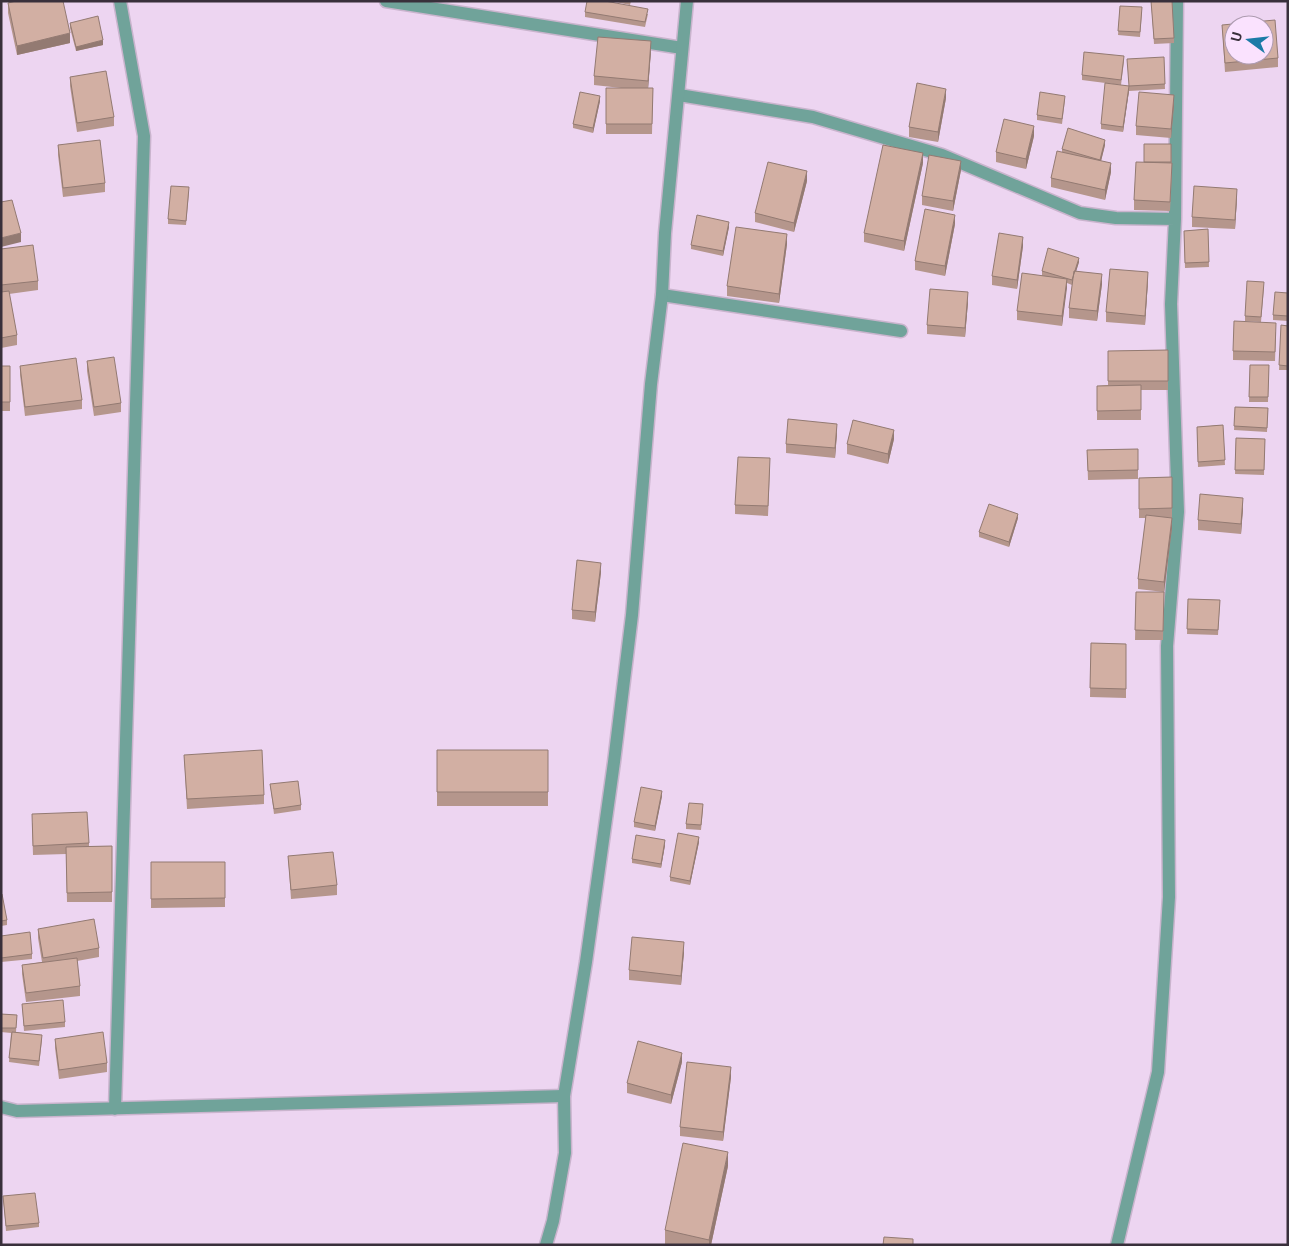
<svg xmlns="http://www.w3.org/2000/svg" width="1289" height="1246" font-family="Roboto,sans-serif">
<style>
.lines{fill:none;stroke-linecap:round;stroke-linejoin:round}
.minor-casing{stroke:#c9b4cd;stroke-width:15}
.tertiary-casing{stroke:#c9b4cd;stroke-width:15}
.minor{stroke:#70a39a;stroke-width:12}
.tertiary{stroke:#70a39a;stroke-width:12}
.wall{fill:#b5968c}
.shaded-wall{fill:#937a72}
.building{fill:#d2afa3;stroke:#937a72;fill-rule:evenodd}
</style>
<rect width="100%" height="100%" fill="#edd5f1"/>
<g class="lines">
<!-- minor casing -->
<g class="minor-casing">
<path id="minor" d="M386 1 682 48
M679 95 813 117 942 155 1080 213 1116 218 1175 219
M662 295 901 331
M1 1107 17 1111 564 1096
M115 1109 144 136 120 1
M1117 1245 1158 1072 1169 897 1167 646 1178 512 1171 304 1175 219 1177 1"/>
</g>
<!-- tertiary casing -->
<g class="tertiary-casing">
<path id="tertiary" d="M546 1245 553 1221 565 1153 564 1096 586 962 614 762 632 615 651 384 662 295 665 233 687 1"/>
</g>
<!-- minor -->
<use href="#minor" class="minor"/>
<!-- tertiary -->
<use href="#tertiary" class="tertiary"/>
</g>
<!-- wall -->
<path class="wall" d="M611 1H631L630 5Z
M1151 1 1174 38V43L1154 44Z
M8 3 70 43 17 55 8 13Z
M1120 6 1142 12 1140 37 1118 35Z
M585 12 648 14 645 27 585 17Z
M70 23 103 45 76 51 70 28Z
M1222 25 1278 58V67L1225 72Z
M651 51 648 88H653L652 134H606V88H621L594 85V76Z
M1164 57 1165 89 1129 91 1123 132 1101 129V124L1128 86Z
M1124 61 1121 85 1082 80V75Z
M70 77 114 117V126L77 132 70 86Z
M946 98 938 142 909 137V127Z
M1065 100 1062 124 1037 120V115Z
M600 101 593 133 573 128V124Z
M1174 105 1171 138 1136 135V126Z
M1034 136 1026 169 996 162V152Z
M1171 144 1172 173 1170 211 1134 210V200L1144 162Z
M58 145 105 183V192L63 197 58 155Z
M1105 145 1101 161 1111 172 1105 200 1051 187V178L1062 152V149Z
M923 163 904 251 864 242V233Z
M961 170 953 211 922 205V196Z
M807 181 794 232 755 222V213Z
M189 192 186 225 168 224V219Z
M1237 198 1235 229 1192 227V217Z
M955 224 945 276 915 270V261Z
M729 227 723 256 691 249V245Z
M1208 229 1209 267 1185 268 1184 231Z
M787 244 779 303 727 296V286Z
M1023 246 1017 289 992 285V276Z
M1 249 38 281V290L9 294 17 335V345L1 348Z
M1079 262 1076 271 1102 284 1097 321 1069 318V308L1073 282 1072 285 1067 283 1062 326 1017 320V311L1042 276V271Z
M1148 281 1145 325 1106 322V312Z
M1264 287 1261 322 1245 321V316Z
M1288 293V321L1273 320V315Z
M968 302 965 337 927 334V325Z
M1281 325 1288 326V370H1279Z
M1276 332 1275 361 1233 360V351Z
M1168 350V390H1141V420H1097V386L1108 385V351Z
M87 361 121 403V412L94 416 87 371Z
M1250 365H1269L1268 402H1249Z
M1 366H10V411H1Z
M20 366 82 400V409L25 416 20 375Z
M1235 407 1268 408 1267 432 1234 430Z
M1223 425 1225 465 1198 467 1197 427Z
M837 433 835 458 786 453V444Z
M1236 438 1265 439 1264 475 1235 474Z
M894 439 888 464 847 454V444Z
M1138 449V479L1088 480 1087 450Z
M770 468 768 516 735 514V505Z
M1172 477V518H1170L1172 528 1164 592 1138 589V579L1146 518H1139V478Z
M1243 508 1241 534 1198 530V520Z
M1018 518 1009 547 979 537V532Z
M601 572 595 622 572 619V610Z
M1136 592H1164L1163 640H1135Z
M1188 599 1220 600 1218 635 1187 634Z
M1091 643 1126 644V698L1090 697Z
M437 750H548V806H437Z
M184 755 264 795V804L187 809Z
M270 784 301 805V810L274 814Z
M662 796 655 831 634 827V822Z
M703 809 701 830 686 829V824Z
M32 823 89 843V846H112V902H67L66 854 33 855Z
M699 842 690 885 670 881V877Z
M665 845 661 868 632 863V859Z
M288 856 337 885V895L291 899Z
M151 862H225V907L151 908Z
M1 895 7 920V925L1 926Z
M38 929 99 948V957L77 961 80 986V996L26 1002 22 974V965L42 962 38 938Z
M1 936 32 954V959L1 962Z
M684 952 681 985 629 980V970Z
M22 1004 65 1022V1027L24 1031Z
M1 1014 17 1015 16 1032 42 1040 39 1066 9 1062 11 1033 1 1032Z
M55 1039 107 1063V1072L59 1079 55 1048Z
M682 1062 671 1104 627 1093V1083Z
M731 1077 723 1141 680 1136V1127Z
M728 1166 711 1245 665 1244V1230Z
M3 1196 39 1223V1227L6 1231Z"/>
<!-- shaded-wall -->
<path class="shaded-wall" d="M70 33V43L17 55V46Z
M103 40V45L76 51V47Z
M651 41V51L648 90V81Z
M1129 86V91L1123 132V127Z
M946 89V98L938 142V132Z
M1174 95V105L1171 138V129Z
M600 96V101L593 133V128Z
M1034 126V136L1026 169V159Z
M1105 140V145L1100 165V160Z
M923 153V163L904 251V241Z
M961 161V170L953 211V201Z
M1111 163V172L1105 200V190Z
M807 171V181L794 232V223Z
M1237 189V198L1235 229V220Z
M955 215V224L945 276V266Z
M729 222V227L723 256V251Z
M21 233V242L1 247V238Z
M787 234V244L779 303V294Z
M1023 237V246L1017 289V280Z
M1079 258V262L1072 285V280Z
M1148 272V281L1145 325V316Z
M1102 274V284L1097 321V311Z
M1067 279V288L1062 326V316Z
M968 292V302L965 337V328Z
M837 424V433L835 458V448Z
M894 430V439L888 464V454Z
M1243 498V508L1241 534V524Z
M1018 514V518L1009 547V542Z
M1172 518V528L1164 592V582Z
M601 563V572L595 622V612Z
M662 791V796L655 831V826Z
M699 837V842L690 885V881Z
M665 840V845L661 868V864Z
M684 942V952L681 985V976Z
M682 1053V1062L671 1104V1095Z
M731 1067V1077L723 1141V1132Z
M728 1152V1166L711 1245H709V1240Z"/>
<!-- building -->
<path class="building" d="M16 1H63L70 33 17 46 8 3Z
M587 1H605L648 9 645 22 585 12Z
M1151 1H1172L1174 38 1154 39Z
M1120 6 1142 7 1140 32 1118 31Z
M98 16 103 40 76 47 70 23Z
M1275 20 1278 58 1225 63 1222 25ZM1234 25H1264V55H1234Z
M598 37 651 41 648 81 594 76Z
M1084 52 1124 56 1121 80 1082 75Z
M1164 57 1165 84 1129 86 1127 59Z
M106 71 114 117 77 123 70 77Z
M917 83 946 89 938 132 909 127Z
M1105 83 1129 86 1123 127 1101 124Z
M606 88H653L652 124H606Z
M580 92 600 96 593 128 573 124Z
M1040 92 1065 96 1062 119 1037 115Z
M1139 92 1174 95 1171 129 1136 126Z
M1004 119 1034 126 1026 159 996 152Z
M1068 128 1105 140 1100 160 1062 149Z
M100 140 105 183 63 188 58 145Z
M1144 144H1171V162H1144Z
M883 145 923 153 904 241 864 233Z
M1057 151 1111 163 1105 190 1051 178Z
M929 155 961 161 953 201 922 196Z
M768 162 807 171 794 223 755 213Z
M1136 162 1172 163 1170 202 1134 200Z
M171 186 189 187 186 221 168 219Z
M1194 186 1237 189 1235 220 1192 217Z
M12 200 21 233 1 238V202Z
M925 209 955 215 945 266 915 261Z
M697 215 729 222 723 251 691 245Z
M736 227 787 234 779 294 727 286Z
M1208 229 1209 262 1185 263 1184 231Z
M999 233 1023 237 1017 280 992 276Z
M33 245 38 281 1 285V249Z
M1048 248 1079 258 1072 280 1042 271Z
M1110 269 1148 272 1145 316 1106 312Z
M1074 271 1102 274 1097 311 1069 308Z
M1022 273 1067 279 1062 316 1017 311Z
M1247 281 1264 282 1261 317 1245 316Z
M930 289 968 292 965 328 927 325Z
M9 291 17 335 1 338V292Z
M1275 292 1288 293V316L1273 315Z
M1234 321 1276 323 1275 352 1233 351Z
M1281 325 1288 326V366L1279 365Z
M1168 350V381H1108V351Z
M114 357 121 403 94 407 87 361Z
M76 358 82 400 25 407 20 366Z
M1250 365H1269L1268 397H1249Z
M1 366H10V402H1Z
M1141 385V410L1097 411V386Z
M1235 407 1268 408 1267 428 1234 426Z
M788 419 837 424 835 448 786 444Z
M853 420 894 430 888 454 847 444Z
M1223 425 1225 460 1198 462 1197 427Z
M1236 438 1265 439 1264 470H1235Z
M1138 449V470L1088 471 1087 450Z
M738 457 770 458 768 506 735 505Z
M1172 477V508L1139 509V478Z
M1200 494 1243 498 1241 524 1198 520Z
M989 504 1018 514 1009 542 979 532Z
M1146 515 1172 518 1164 582 1138 579Z
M577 560 601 563 595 612 572 610Z
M1136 592H1164L1163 631 1135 630Z
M1188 599 1220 600 1218 630 1187 629Z
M1091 643 1126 644V689L1090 688Z
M262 750 264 795 187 799 184 755Z
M437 750H548V792H437Z
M298 781 301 805 274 809 270 784Z
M641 787 662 791 655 826 634 822Z
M689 803 703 804 701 825 686 824Z
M87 812 89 843 33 846 32 814Z
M678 833 699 837 690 881 670 877Z
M636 835 665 840 661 864 632 859Z
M112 846V892L67 893 66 847Z
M333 852 337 885 291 890 288 856Z
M151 862H225V898L151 899Z
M2 894 7 920 1 921V895Z
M94 919 99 948 43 958 38 929Z
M30 932 32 954 1 958V936Z
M632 937 684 942 681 976 629 970Z
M77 958 80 986 26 993 22 965Z
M63 1000 65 1022 24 1026 22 1004Z
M1 1014 17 1015 16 1028H1Z
M12 1032 42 1035 39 1061 9 1058Z
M103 1032 107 1063 59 1070 55 1039Z
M638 1041 682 1053 671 1095 627 1083Z
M687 1062 731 1067 723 1132 680 1127Z
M683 1143 728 1152 709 1240 665 1230Z
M35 1193 39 1223 6 1226 3 1196Z
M884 1237 913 1239V1245H883Z"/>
<!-- border -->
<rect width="1289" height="1246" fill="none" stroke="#39303b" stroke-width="5"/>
<!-- north arrow -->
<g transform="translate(1249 40) rotate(285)"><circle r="24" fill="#fae2fe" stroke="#ad9bb0"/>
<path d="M0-4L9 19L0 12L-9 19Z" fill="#1b7ba7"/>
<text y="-8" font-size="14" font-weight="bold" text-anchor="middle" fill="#39303b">U</text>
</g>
</svg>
